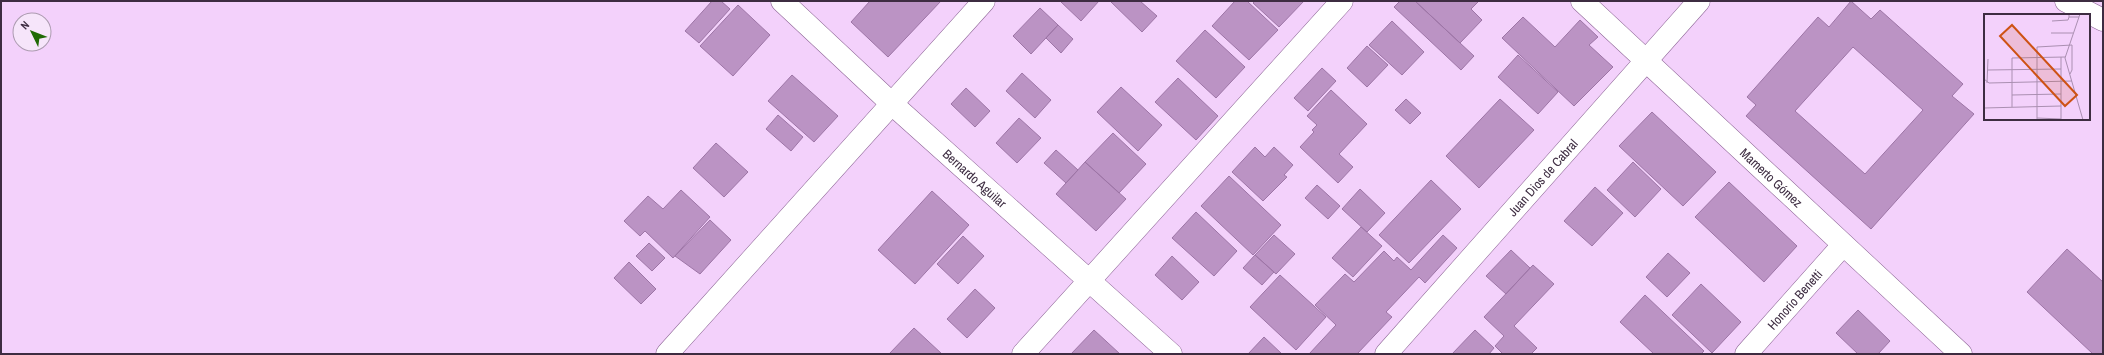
<svg xmlns="http://www.w3.org/2000/svg" width="2104" height="355" font-family="'Archivo Narrow',sans-serif">
<style>
.building{fill:#bb93c4;stroke:#9d75a6;fill-rule:evenodd}
.lines{fill:none;stroke-linecap:round;stroke-linejoin:round}
.minor-casing{stroke:#8d6696;stroke-width:23}
.minor{stroke:#fff;stroke-width:22}
.labels{text-anchor:middle;dominant-baseline:central;stroke-width:3;stroke-linejoin:round;paint-order:stroke}
.street-label{font-size:13px;fill:#3d2c41;stroke:#f6e5fa}
.inset-road{fill:none;stroke:#aa8fb1;stroke-width:1}
.view{fill:#ce5214;fill-opacity:0.15;stroke:#ce5214;stroke-width:2}
.inset-edge{fill:none;stroke:#3d2c41;stroke-width:2}
</style>
<rect width="100%" height="100%" fill="#f3d1fb"/>
<!-- building -->
<path class="building" d="M712 1H721L730 9 699 43 685 31Z
M870 1H941L888 57 851 22Z
M1060 1H1099L1081 21Z
M1110 1H1140L1157 16 1142 32Z
M1235 1H1247L1278 30 1249 60 1212 26Z
M1255 1H1304L1279 27 1253 3Z
M1400 1H1415L1474 56 1461 70 1394 7Z
M1415 1H1479L1471 9 1482 20 1460 43Z
M1851 1 1871 19 1880 10 1963 84 1952 96 1974 114 1871 229 1746 116 1756 105 1747 97 1818 17 1829 27ZM1853 47 1923 110 1865 174 1795 111Z
M738 5 770 35 733 76 700 46Z
M1040 8 1058 25 1031 54 1013 36Z
M1523 17 1555 47 1580 20 1598 37 1589 45 1613 67 1574 106 1502 38Z
M1392 21 1424 52 1402 75 1369 45Z
M1058 25 1073 39 1061 53 1046 38Z
M1205 30 1245 67 1216 98 1176 61Z
M1367 46 1388 65 1367 87 1347 68Z
M1518 55 1558 92 1538 114 1498 77Z
M1322 68 1336 81 1308 111 1294 98Z
M1022 73 1051 100 1035 118 1006 91Z
M792 75 838 116 814 142 768 101Z
M1178 78 1218 116 1196 140 1155 102Z
M1121 87 1162 125 1138 151 1097 112Z
M966 88 990 111 975 127 951 104Z
M1331 90 1367 124 1339 154 1353 167 1338 183 1300 147 1314 132 1312 130 1317 125 1307 116Z
M1406 99 1421 113 1410 124 1395 110Z
M1500 99 1534 130 1479 188 1446 156Z
M1652 112 1716 172 1683 206 1619 146Z
M778 115 803 137 791 151 766 129Z
M1019 118 1041 138 1017 163 996 143Z
M1113 133 1146 164 1119 193 1085 162Z
M716 143 748 172 724 197 693 168Z
M1255 147 1265 157 1274 147 1293 165 1284 175 1287 177 1263 201 1232 172Z
M1056 150 1078 170 1066 183 1044 163Z
M1085 162 1126 199 1096 231 1056 194Z
M1633 162 1661 189 1635 217 1607 190Z
M1229 176 1281 225 1253 255 1201 206Z
M1431 180 1461 209 1409 263 1379 235Z
M1729 182 1797 246 1764 282 1695 217Z
M1317 185 1340 206 1328 219 1305 198Z
M1595 187 1623 213 1592 246 1564 221Z
M1360 189 1385 213 1367 232 1342 209Z
M681 190 710 217 673 258 645 231 640 236 624 221 648 196 663 209Z
M932 191 969 225 915 284 878 250Z
M1196 212 1237 251 1214 276 1172 238Z
M710 220 731 240 700 274 675 256Z
M1361 227 1382 246 1353 277 1332 258Z
M1274 235 1295 254 1276 274 1255 255Z
M1443 235 1457 248 1425 283 1419 277 1386 312 1392 317 1357 354H1309L1336 325 1315 305 1345 274 1354 282 1384 251 1394 261 1397 257 1411 270Z
M963 236 984 256 958 284 937 264Z
M649 243 665 258 652 271 636 256Z
M2067 249 2103 282V354H2093L2027 292Z
M1511 250 1530 268 1506 294 1486 276Z
M1668 253 1690 273 1667 297 1646 277Z
M1255 255 1274 272 1262 285 1243 268Z
M1172 256 1199 282 1182 300 1155 275Z
M629 262 656 289 641 304 614 278Z
M1533 265 1554 284 1514 326 1537 348 1531 354H1503L1495 346 1504 336 1484 317Z
M1280 275 1326 317 1296 350 1250 307Z
M1701 284 1741 322 1712 353 1672 315Z
M975 289 995 308 967 338 947 319Z
M1645 295 1704 351 1701 354H1654L1620 322Z
M1858 310 1890 341 1878 354H1858L1836 333Z
M914 328 942 354H889Z
M1094 330 1120 354H1071Z
M1475 330 1494 348 1489 354H1452Z
M1264 337 1282 354H1248Z"/>
<g class="lines">
<!-- minor casing -->
<g class="minor-casing">
<g id="minor">
<path id="s1" d="M782 1 891 103 1171 354"/>
<path id="s2" d="M1582 1 1961 354"/>
<path d="M2066 1 2103 20"/>
<path d="M667 354 984 1"/>
<path d="M1023 354 1342 1"/>
<path id="s3" d="M1386 354 1699 1"/>
<path id="s4" d="M1746 354 1843 245"/>
</g>
</g>
<!-- minor -->
<use href="#minor" class="minor"/>
</g>
<g class="labels">
<!-- street labels -->
<g class="street-label">
<text stroke="none"><textPath href="#s1" startOffset="262">Bernardo Aguilar</textPath></text>
<text stroke="none"><textPath href="#s3" startOffset="236">Juan Dios de Cabral</textPath></text>
<text stroke="none"><textPath href="#s2" startOffset="259">Mamerto Gómez</textPath></text>
<text stroke="none"><textPath href="#s4" startOffset="73">Honorio Benetti</textPath></text>
</g>
</g>
<!-- overview -->
<g transform="translate(1984 14)">
<rect width="106" height="106" fill="#f3d1fb"/>
<path class="inset-road" d="M85 0V3H95M96 0 81 44 99 106M68 7 84 6 85 3M67 19H89M77 43V106M4 56 77 55M0 65 5 69 88 67M3 69 4 45M28 81 77 80M28 93V44L81 43M0 94 77 92M53 104 77 105M53 106V33L88 31V56L86 60"/>
<path class="view" d="M28 11 93 81 81 92 16 22Z"/>
<rect width="106" height="106" class="inset-edge"/>
</g>
<!-- border -->
<rect width="2104" height="355" fill="none" stroke="#3d2c41" stroke-width="4"/>
<!-- north arrow -->
<g transform="translate(32 32) rotate(313)"><circle r="19" fill="#f6e5fa" stroke="#ac9bb0"/>
<path d="M0-3L7 15L0 10L-7 15Z" fill="#206a05"/>
<text y="-6" font-size="11" font-weight="bold" text-anchor="middle" fill="#3d2c41">N</text>
</g>
</svg>
